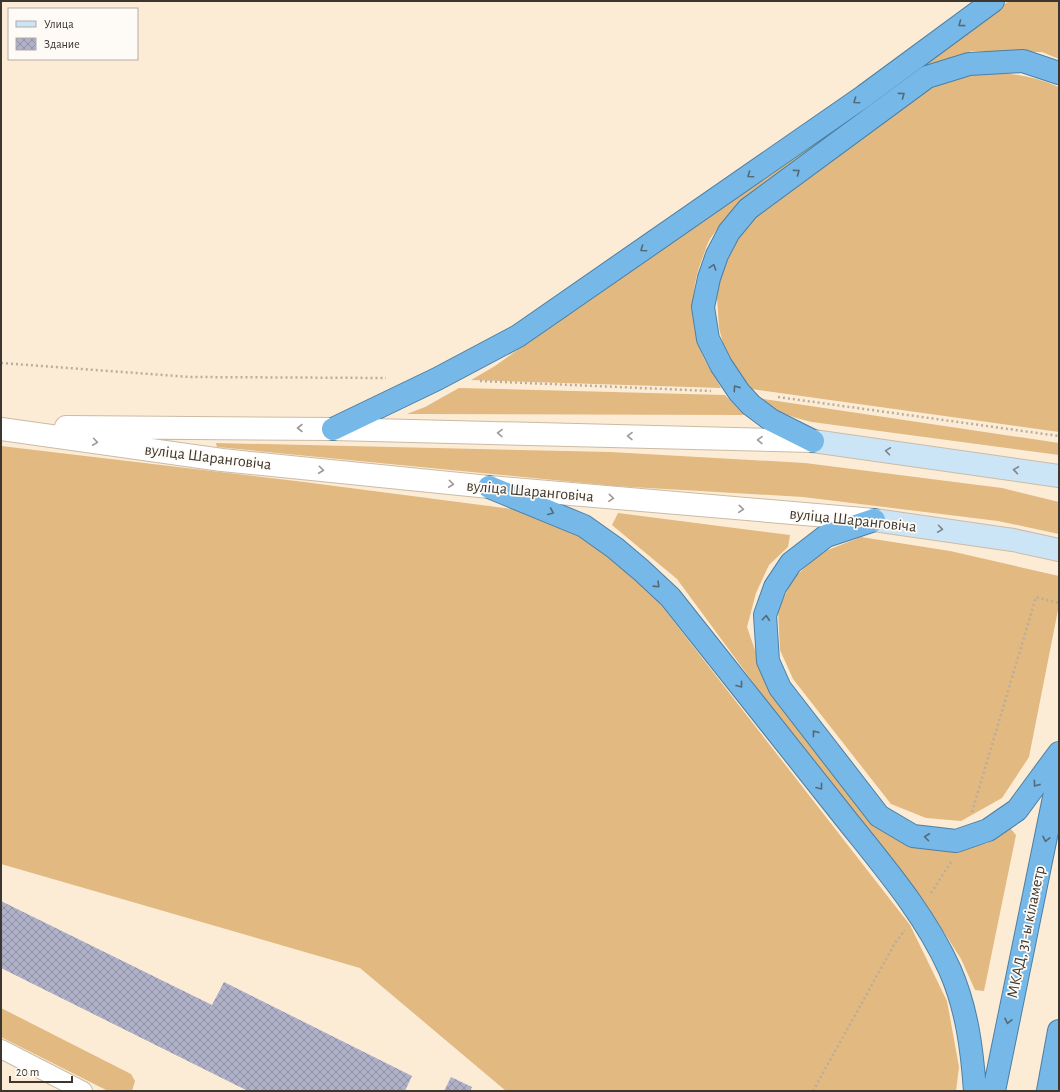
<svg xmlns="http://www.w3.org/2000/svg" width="1060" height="1092" font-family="'Alegreya Sans',sans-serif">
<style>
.grass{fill:#e1b981}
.building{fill:url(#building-cross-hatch)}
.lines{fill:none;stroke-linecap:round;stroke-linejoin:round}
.minor-casing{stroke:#cabba6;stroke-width:20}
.tertiary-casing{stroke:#cabba6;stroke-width:24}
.secondary-casing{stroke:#cabba6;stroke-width:24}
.trunk-casing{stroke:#4c7fa3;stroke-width:24}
.path{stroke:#baad9c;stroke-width:2.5;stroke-dasharray:2 3;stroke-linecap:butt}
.minor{stroke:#fff;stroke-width:18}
.tertiary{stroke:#fff;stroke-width:22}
.secondary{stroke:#cce5f6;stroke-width:22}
.trunk{stroke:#76b8e8;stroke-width:22}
.oneway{stroke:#546a78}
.oneway2{stroke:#9e9a96}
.oneway3{stroke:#7d8588}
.labels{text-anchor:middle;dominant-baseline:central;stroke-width:3.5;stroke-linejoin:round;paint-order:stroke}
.street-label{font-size:16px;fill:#3d362e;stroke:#fefbf7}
</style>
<defs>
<pattern id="building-cross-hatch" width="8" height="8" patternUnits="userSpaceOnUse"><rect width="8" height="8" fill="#afb1c9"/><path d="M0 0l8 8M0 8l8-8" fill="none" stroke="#9091a4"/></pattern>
</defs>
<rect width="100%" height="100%" fill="#fcecd6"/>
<!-- grass -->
<path class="grass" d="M1009 1H1059V59L1042 52 971 51 935 67 739 203C729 215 719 226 710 239 706 246 704 255 701 262 689 294 690 333 707 364 711 372 717 380 721 388L471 380 495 366Z
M986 73C1014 73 1033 76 1059 87V432L751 389 738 373 725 351 719 328 717 297 720 277 729 250 754 215 930 89 958 77Z
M459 388 725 395 744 415 407 414 425 407Z
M757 398 1059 443V455L812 422C787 416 778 412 757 398Z
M216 443 610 452 805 463 1002 488 1059 502V534L998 521 803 497 614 486 217 447Z
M1 446 304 482 519 510 569 529 607 551 657 600 910 925 947 1001 959 1067 956 1091H506L360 968 1 864Z
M618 513 790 535 788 547 769 565 756 593 747 627 765 679 880 824 962 850 988 843 1010 828 1016 835 984 991 975 990 961 959 928 907 895 862 772 708 677 579 612 525Z
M861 537 950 551 1059 576V605L1029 757 1002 798 961 821 926 818 891 804 793 679 780 650 778 609 793 579 820 553Z
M1 1008 131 1074 135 1081 132 1091H108L1 1037Z"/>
<!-- building -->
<path class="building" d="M1 901 212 1005 224 982 412 1076 405 1091H248L1 968Z
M451 1077 472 1087 470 1091H444Z"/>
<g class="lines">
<!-- minor casing -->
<g class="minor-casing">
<path id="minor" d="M1 1049 83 1091"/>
</g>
<!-- tertiary casing -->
<g class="tertiary-casing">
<path id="tertiary" d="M66 427 333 429 813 441
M1 429 222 460 489 487 874 520"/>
</g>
<!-- secondary casing -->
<g class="secondary-casing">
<path id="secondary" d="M813 441 1059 476
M874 520 1013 540 1059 550"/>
</g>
<!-- trunk casing -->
<g class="trunk-casing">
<path id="trunk" d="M333 429 437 379 518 336 864 96 993 1
M813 441 771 420 751 405 739 392 721 365 708 339 703 307 709 278 717 255 729 232 748 209 927 77 969 64 1023 61 1059 73
M489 487 584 526 615 548 641 570 670 597C726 668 782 738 838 809 878 860 923 910 950 970 967 1009 972 1049 975 1091
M874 520 826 536 791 563 775 587 765 615 768 661 780 688 879 816 913 836 956 841 988 830 1017 810 1059 753
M994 1091 1059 773
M1048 1091 1059 1031"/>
</g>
<!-- path -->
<path class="path" d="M1 363 190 377 386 378
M480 381 711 391
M778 397 1059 436
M972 812 1036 597 1059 603
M931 893 951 862
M813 1091 895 943 905 930"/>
<!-- minor -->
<use href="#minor" class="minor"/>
<!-- tertiary -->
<use href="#tertiary" class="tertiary"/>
<!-- secondary -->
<use href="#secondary" class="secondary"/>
<!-- trunk -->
<use href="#trunk" class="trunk"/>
</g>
<!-- one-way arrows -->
<defs><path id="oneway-chevron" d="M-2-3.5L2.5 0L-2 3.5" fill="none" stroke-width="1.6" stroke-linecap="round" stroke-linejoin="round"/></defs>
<g class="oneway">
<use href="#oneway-chevron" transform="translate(961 24) rotate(144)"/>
<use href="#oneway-chevron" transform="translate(902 95) rotate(-36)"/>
<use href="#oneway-chevron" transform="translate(856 101) rotate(145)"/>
<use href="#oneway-chevron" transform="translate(797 172) rotate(-36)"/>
<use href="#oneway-chevron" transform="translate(750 175) rotate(145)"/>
<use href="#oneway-chevron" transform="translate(643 249) rotate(145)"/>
<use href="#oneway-chevron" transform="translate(713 267) rotate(-72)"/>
<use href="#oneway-chevron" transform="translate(736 388) rotate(-125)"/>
<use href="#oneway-chevron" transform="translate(551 512) rotate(23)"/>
<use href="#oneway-chevron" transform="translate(657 585) rotate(44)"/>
<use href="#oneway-chevron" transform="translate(766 618) rotate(-85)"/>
<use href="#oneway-chevron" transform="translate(740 685) rotate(52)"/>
<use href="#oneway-chevron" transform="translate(815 733) rotate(-128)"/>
<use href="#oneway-chevron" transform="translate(1036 784) rotate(126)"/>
<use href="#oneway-chevron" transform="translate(820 787) rotate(52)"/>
<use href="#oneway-chevron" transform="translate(927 837) rotate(-173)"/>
<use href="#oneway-chevron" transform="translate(1046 839) rotate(102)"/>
<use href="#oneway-chevron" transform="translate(1008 1021) rotate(102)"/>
</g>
<g class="oneway2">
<use href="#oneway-chevron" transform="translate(300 428) rotate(-180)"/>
<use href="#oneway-chevron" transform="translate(500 433) rotate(-179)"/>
<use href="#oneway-chevron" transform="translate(630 436) rotate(-179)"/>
<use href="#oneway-chevron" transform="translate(760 440) rotate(-179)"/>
<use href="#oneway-chevron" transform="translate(95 442) rotate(8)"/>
<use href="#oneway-chevron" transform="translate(321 470) rotate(6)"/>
<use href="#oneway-chevron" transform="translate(451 484) rotate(6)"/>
<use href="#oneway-chevron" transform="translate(611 498) rotate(5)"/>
<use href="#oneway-chevron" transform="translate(741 509) rotate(5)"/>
</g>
<g class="oneway3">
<use href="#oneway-chevron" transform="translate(888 451) rotate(-172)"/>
<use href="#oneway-chevron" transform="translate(1016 470) rotate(-172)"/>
<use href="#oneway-chevron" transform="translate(940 529) rotate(8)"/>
</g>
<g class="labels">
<!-- street labels -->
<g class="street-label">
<text transform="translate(208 457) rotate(7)">вуліца Шаранговіча</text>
<text transform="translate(530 491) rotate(5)">вуліца Шаранговіча</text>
<text transform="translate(853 520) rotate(6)">вуліца Шаранговіча</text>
<text transform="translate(1026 932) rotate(-78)">МКАД, 31-ы кіламетр</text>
</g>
</g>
<!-- border -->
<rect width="1060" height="1092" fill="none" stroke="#3d362e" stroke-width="4"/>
<!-- legend -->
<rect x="8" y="8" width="130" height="52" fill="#fefbf7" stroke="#b1aca7"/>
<rect x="16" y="21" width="20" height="6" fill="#cce5f6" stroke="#b1aca7"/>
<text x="44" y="28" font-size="12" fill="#3d362e">Улица</text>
<rect x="16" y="38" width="20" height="12" fill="url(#building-cross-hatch)" stroke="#b1aca7"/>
<text x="44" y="48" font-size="12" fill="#3d362e">Здание</text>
<!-- scale -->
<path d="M10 1076v6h62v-6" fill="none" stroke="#3d362e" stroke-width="2"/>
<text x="16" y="1076" font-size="12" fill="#3d362e" stroke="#fefbf7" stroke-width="3" paint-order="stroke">20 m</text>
</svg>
